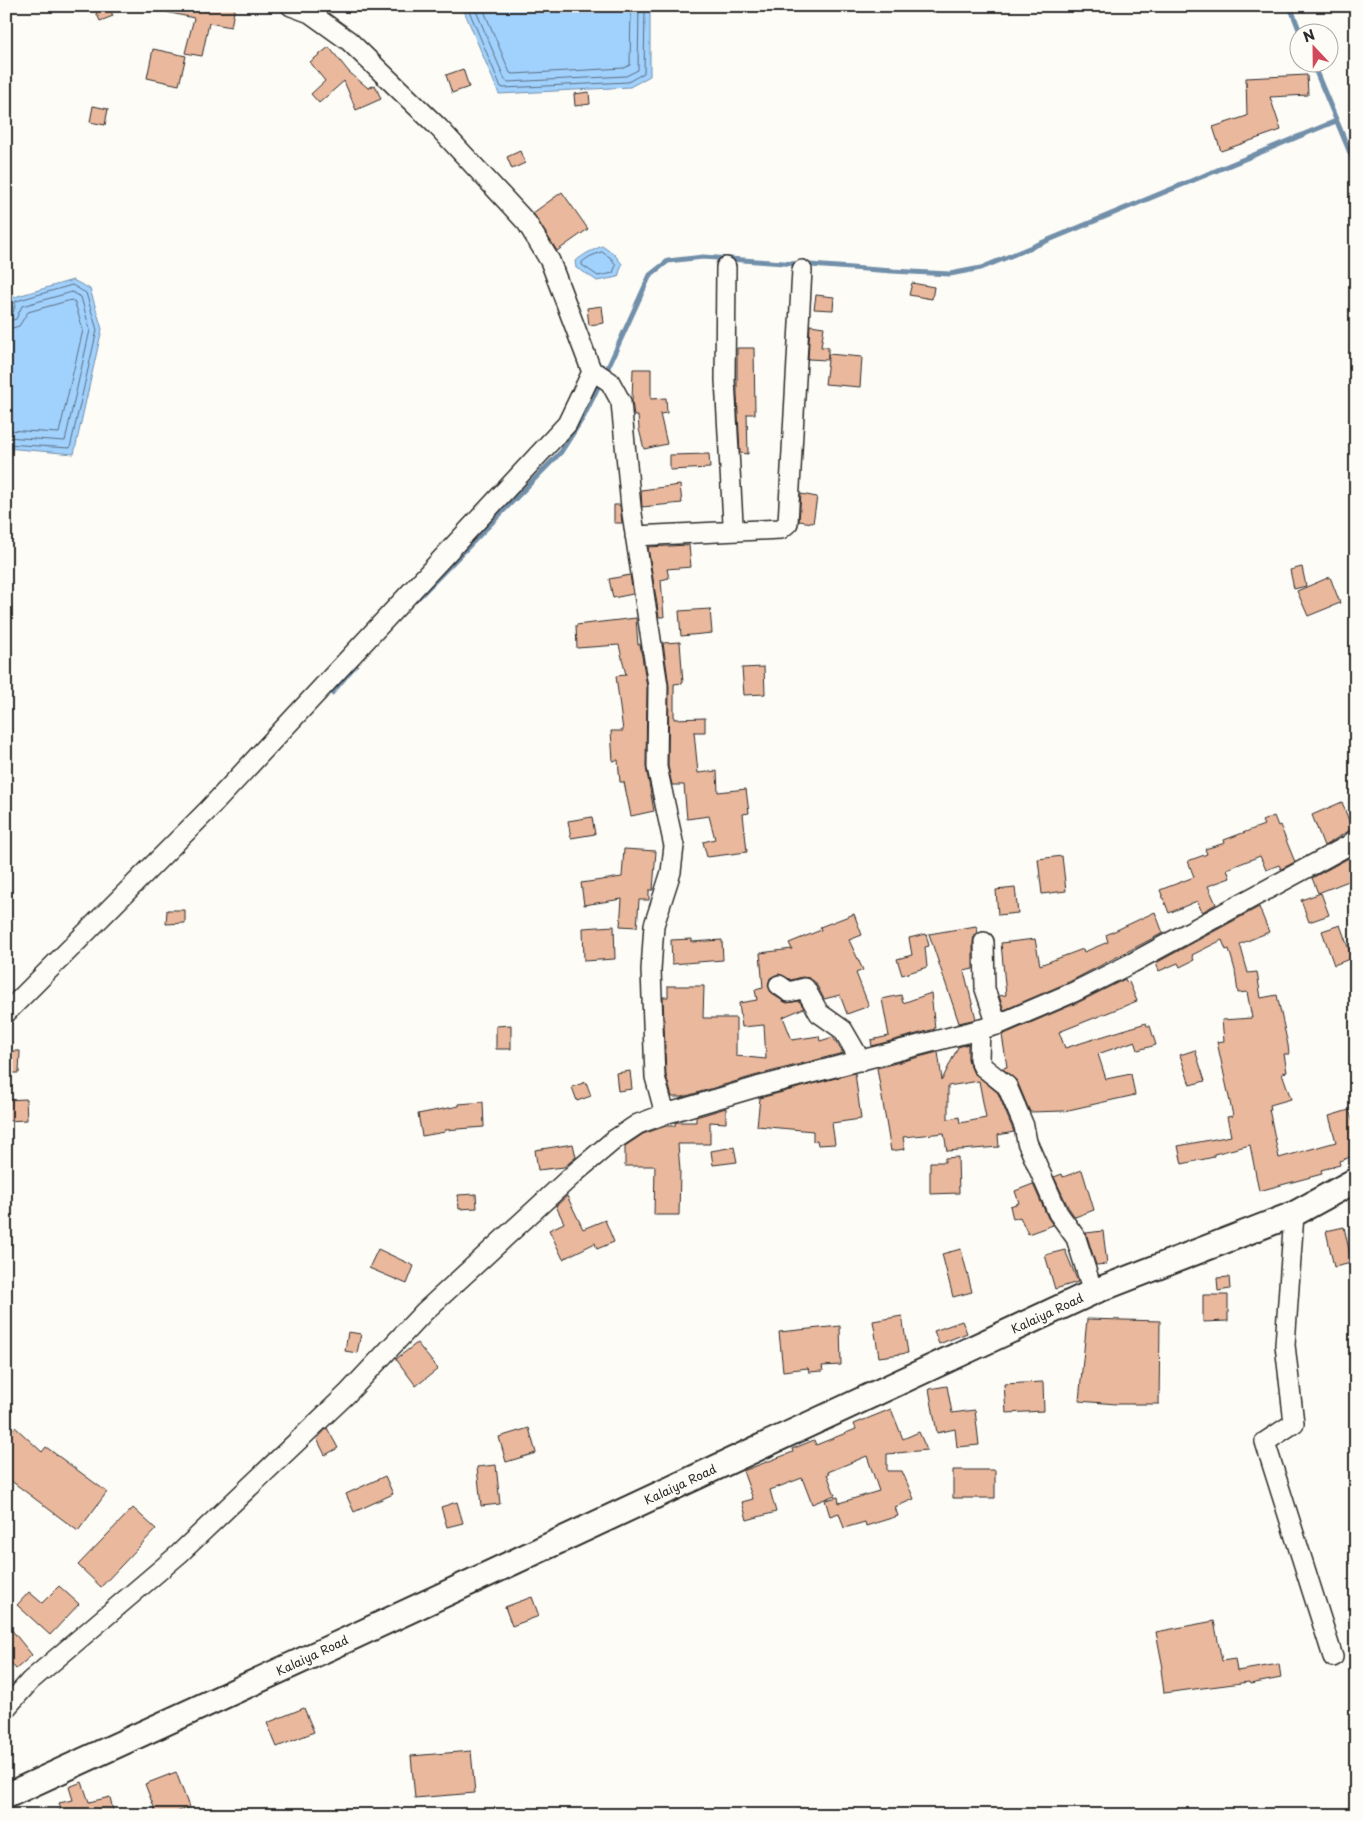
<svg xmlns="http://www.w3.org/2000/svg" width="1362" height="1821" font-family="'Playpen Sans',sans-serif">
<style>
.water{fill:#a1d1fd;stroke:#728fa9}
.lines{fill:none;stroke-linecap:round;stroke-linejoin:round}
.shore{stroke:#5a6d7f;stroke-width:1}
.stream{stroke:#728fa9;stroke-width:5}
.building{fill:#eab89c;stroke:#2b2b2b;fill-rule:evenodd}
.minor-casing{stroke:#2b2b2b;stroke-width:22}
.major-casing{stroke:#2b2b2b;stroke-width:28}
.minor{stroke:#fdfcf7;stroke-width:19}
.major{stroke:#fdfcf7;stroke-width:24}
.labels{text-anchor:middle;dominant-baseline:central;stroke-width:5;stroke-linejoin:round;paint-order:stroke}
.street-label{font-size:12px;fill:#2b2b2b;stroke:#fdfcf7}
</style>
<rect width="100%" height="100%" fill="#fdfcf7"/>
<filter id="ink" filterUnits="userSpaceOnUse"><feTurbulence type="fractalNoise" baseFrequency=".02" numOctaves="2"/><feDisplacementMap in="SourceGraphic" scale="10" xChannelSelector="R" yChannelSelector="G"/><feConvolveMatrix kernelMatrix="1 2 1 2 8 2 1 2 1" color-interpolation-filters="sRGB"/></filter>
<g filter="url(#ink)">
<!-- water -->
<path class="water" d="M462 6H650V76L630 87 499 94Z
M602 246 615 255 622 264 618 277 597 281 587 274 576 268 575 261 587 253Z
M73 280 90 289 102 329 74 454 6 448V323L11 298Z"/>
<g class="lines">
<!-- shore -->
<path class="shore" d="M467 6 501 87 504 88 628 82 644 73 645 6
M474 6 505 80 508 82 626 76 638 70 639 6
M482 6 510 73 513 74 624 68 630 65 631 6
M602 252 611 258 616 265 613 273 598 276 582 265V262L589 257Z
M6 316 13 313 16 301 72 285 86 293 97 330 70 448 6 444
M6 322 16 319 22 306 72 292 81 297 90 330 65 441 6 437
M6 330 19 326 28 312 71 300 75 303 83 330 59 433 6 430"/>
<!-- stream -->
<path class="stream" d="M1290 6 1300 32
M1312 62 1356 167
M605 374 650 275 668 261 703 257 892 271 950 274 981 268 1336 121
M419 597 561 452 584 416 601 381
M332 693 357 663"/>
</g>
<!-- building -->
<path class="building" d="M93 6H109L113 16 100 21Z
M166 6H235L231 27 209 23 202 56 185 53 194 18 166 12Z
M329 47 349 72 368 88 375 85 381 99 356 110 344 81 319 103 311 94 325 81 310 62Z
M153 49 186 56 179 85 147 78Z
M463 69 469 87 452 93 446 75Z
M1307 75 1308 95 1270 97 1281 130 1221 151 1213 127 1247 116 1246 78Z
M589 92 590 104 575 106 574 94Z
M93 106 108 109 105 125 90 122Z
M520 151 525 163 512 169 507 157Z
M562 192 588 229 557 251 533 213Z
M912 283 934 287 932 299 909 295Z
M816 295 834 297 833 310 814 309Z
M602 306 604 323 589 325 587 308Z
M810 325 824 327 821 347H828V359V354L862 357 860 387 825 384 828 360 808 359Z
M737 348H754L755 414H747L748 454 740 453 737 394Z
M633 369H651V399L666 398 667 413 660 414 667 444 644 449 639 429 638 416H634L632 401Z
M709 454 710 468 670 470V455Z
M680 485 682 503 642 507 641 490Z
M801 494 817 497 813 523 799 521Z
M614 505H620L622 523H614Z
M689 545 691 567 667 569 669 578 661 580 664 617H659L648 547Z
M1302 567 1306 586 1294 589 1290 570Z
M630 575 633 594 613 598 609 579Z
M1330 577 1340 603 1308 616 1297 591Z
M710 609 712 633 681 636 679 611Z
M636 618 638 645 640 644 647 687 646 767 654 811 631 816 624 782H620L618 760 613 761 611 731H623L616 676 626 675 619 645 577 648 576 625Z
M680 642 683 683 674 684V719L705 718V732H694L698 773 717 771 718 792 746 789 749 813 743 814 747 852 707 857 703 842 715 839 709 816 687 819 684 785H672L668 766 669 686 663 643Z
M764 667 765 694 744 695 742 668Z
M1342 802 1352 829 1324 846 1312 815Z
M1274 816 1278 826 1280 825 1295 862 1281 869 1279 865 1266 870 1260 856 1227 869 1230 878 1208 886 1216 904 1202 912 1197 901 1169 913 1160 890 1194 877 1188 861 1207 854 1205 849 1225 843 1224 840 1264 825 1262 821Z
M592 817 595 834 571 838 568 821Z
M624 849 656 851 653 890H649V900H639L637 927 620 926 622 899 584 905 581 883 622 877Z
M1356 854V878L1318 893 1312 878Z
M1062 856 1066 891 1042 894 1038 859Z
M1015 888 1018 913 998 915 996 890Z
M1321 893 1329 915 1309 922 1301 900Z
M1259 907 1269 932 1240 944 1248 973 1257 972 1261 998 1277 995 1288 1045 1289 1054H1284L1287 1072 1282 1073 1291 1099 1270 1105 1271 1109H1269L1279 1158 1336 1142 1329 1116 1349 1110 1356 1131V1155L1339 1161 1340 1165 1321 1170 1322 1174 1259 1191 1250 1145 1214 1154V1157L1182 1164 1178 1146 1231 1136 1227 1117 1233 1116 1217 1042 1224 1041 1222 1020 1252 1018 1247 992 1238 993 1235 970 1229 949 1226 950 1222 940 1192 955 1194 960 1180 967 1178 963 1159 971 1156 963Z
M167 910H185V923L166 924Z
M1155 912 1163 933 1069 982 1004 1010 999 996 1006 995 1001 943 1035 939 1040 965 1083 949 1084 952 1108 942 1106 935Z
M854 914 862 935 849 940 863 970 856 973 869 1006 847 1014 840 995 824 999 815 982 809 978 802 977 791 980 779 974 770 978 768 985 772 994 783 1001 787 1003 799 1001 804 1008 783 1017 792 1040 819 1036 820 1041 833 1037 843 1053 754 1076 683 1097H672L666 1075 663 997H668V986H704L703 1018H736V1056L766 1059 764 1025 742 1027 739 1003 757 1000 755 990 763 988 760 953 792 949 789 943 821 930 820 927Z
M1340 925 1352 958 1334 965 1322 931Z
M614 926 615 959 584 961 583 928Z
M976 926 978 932 974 936 973 942V969L964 971 976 1019 959 1023 929 934Z
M926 934 929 946 925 947 927 967 902 975 897 959 912 955 909 938Z
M692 939V942L722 940 723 960 672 964 671 940Z
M1125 979 1127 983 1129 982 1137 1001 1059 1032 1065 1048 1146 1023 1147 1026H1150L1156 1045 1138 1050 1135 1041 1098 1054 1106 1079 1131 1074 1135 1095 1064 1111 1030 1112 1017 1081 1002 1068 1007 1067 1002 1035 1079 1002Z
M931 993 935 1029 872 1046 871 1040 889 1036 882 999 901 995 903 1003Z
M511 1025V1049H496V1026Z
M968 1044V1059L973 1072 998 1093 1014 1132 998 1135 999 1147 947 1151 944 1133 903 1137 905 1149 891 1151 877 1068 938 1052 942 1080 958 1047ZM979 1081 986 1118 960 1123 959 1117 948 1119V1086Z
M1195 1050 1205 1081 1190 1085 1180 1055Z
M6 1051H20L19 1073H6Z
M630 1071 632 1089 618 1091 616 1073Z
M855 1073 861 1119 832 1123 835 1144 818 1145 817 1140 813 1141V1131L757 1126 760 1098Z
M586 1082 591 1096 577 1101 572 1087Z
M26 1099 27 1120 6 1121V1100Z
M483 1102 484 1127 445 1130V1132L422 1136 418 1114 459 1106V1104Z
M726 1108V1123L710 1122V1144H678L680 1171 679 1215H654L655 1166H625V1146L643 1134 666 1126H675V1123L678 1122H696V1117Z
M573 1144 576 1157 564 1167 538 1170 535 1150Z
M734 1147 737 1162 713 1165 711 1151Z
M958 1157 959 1193 930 1194V1162H945V1158Z
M1082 1170 1094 1210 1075 1217 1068 1207 1054 1177 1062 1174 1063 1177Z
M1033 1184 1048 1218 1053 1225 1028 1234 1020 1217 1013 1219 1010 1206 1019 1203 1015 1191Z
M476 1194 477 1208 459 1209 458 1195Z
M567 1196 583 1229 605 1220 614 1242 597 1249 595 1243 563 1259 549 1230 564 1223 556 1206Z
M1344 1227 1352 1263 1334 1267 1326 1231Z
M1103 1231 1107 1264 1096 1265 1086 1233Z
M378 1249 414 1266 407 1284 369 1268Z
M961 1249 972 1292 953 1297 942 1254Z
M1065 1250 1078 1282 1055 1289 1045 1255Z
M1229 1277 1230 1289 1218 1291 1217 1278Z
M1203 1295H1228V1321L1203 1322Z
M902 1316 908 1353 879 1357 873 1321Z
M1087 1319 1160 1321 1159 1404H1116L1079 1401Z
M962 1321 967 1333 939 1344 934 1331Z
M840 1326 841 1365 822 1366 823 1371 809 1372 808 1368 783 1371 779 1332Z
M348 1332 361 1334 357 1353 345 1351Z
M417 1343 438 1369 416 1386 396 1359Z
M1043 1382 1044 1411 1006 1413 1004 1384Z
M947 1386 952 1413 975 1410 979 1445 957 1447 955 1429 937 1433 929 1389Z
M891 1409 903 1439 919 1432 927 1450 887 1454V1471H902L914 1499 895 1507 898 1516 866 1526 865 1522 844 1528 839 1513 830 1516 825 1500 838 1497 839 1503 879 1491 867 1456 828 1472 829 1474H827L835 1495 812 1504 802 1478 770 1490 776 1512 747 1520 742 1502 753 1499 743 1471 793 1452 792 1449 814 1440 816 1445 856 1429 854 1424Z
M15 1427 42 1452 46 1447 107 1492 78 1531 6 1477V1437Z
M327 1428 338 1448 325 1455 317 1439Z
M529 1428 536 1453 506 1462 499 1437Z
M496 1465 500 1504 481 1506 477 1467Z
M953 1470H995V1498H953Z
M385 1476 393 1494 354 1512 346 1494Z
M457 1502 463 1523 447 1527 441 1507Z
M133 1508 156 1529 101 1587 78 1565Z
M59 1586 79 1604 50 1635 17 1605 29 1592 42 1603Z
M532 1597 539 1616 512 1626 505 1607Z
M1214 1621 1222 1661 1235 1659 1237 1671 1279 1664 1281 1678 1250 1684 1249 1682 1164 1693 1161 1669 1163 1668 1156 1632Z
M6 1623 32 1655 16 1669 6 1658Z
M304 1708 314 1732 277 1747 267 1723Z
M471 1751 475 1793 415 1798 411 1756Z
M176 1772 189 1807 169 1815H157L145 1784Z
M82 1782 89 1802 110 1797 114 1815H59V1810L61 1809 59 1803 73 1800 69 1787Z"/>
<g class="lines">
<!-- minor casing -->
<g class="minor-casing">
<path id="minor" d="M726 267 725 380 733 523 729 531
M592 372 598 374 610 382 621 402 631 507 658 686 657 767 674 846 671 872 654 925 651 970 655 1077 665 1114
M635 536 781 529 788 523 802 270
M984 942 985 989 997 1025
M779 985 789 992 805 988 819 1013 843 1030 861 1061
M6 1013 208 810 567 424 592 372 550 261 527 223 439 128 349 41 310 13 291 6
M980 1029 979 1059 983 1067 1007 1086 1024 1126 1027 1142 1058 1213 1076 1238 1093 1292
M1294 1214 1285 1345 1294 1423 1265 1442 1333 1657
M6 1708 30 1681 179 1554 347 1394 424 1312 576 1172 614 1140 638 1124 665 1114 757 1087 997 1025 1074 992 1132 963 1349 845 1356 839"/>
</g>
<!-- major casing -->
<g class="major-casing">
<path id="major" d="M6 1796 355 1636 1093 1292 1294 1214 1356 1180"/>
</g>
<!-- minor -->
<use href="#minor" class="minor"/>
<!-- major -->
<use href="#major" class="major"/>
</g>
</g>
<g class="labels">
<!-- street labels -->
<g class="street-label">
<text transform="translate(1047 1313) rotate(-25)">Kalaiya Road</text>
<text transform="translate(680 1484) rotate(-25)">Kalaiya Road</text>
<text transform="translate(312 1655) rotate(-25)">Kalaiya Road</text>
</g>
</g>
<!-- margin -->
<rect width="1362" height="1821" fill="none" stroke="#fdfcf7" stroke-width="25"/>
<rect x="12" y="12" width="1337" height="1796" fill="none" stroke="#2b2b2b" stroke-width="2" filter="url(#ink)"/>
<!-- north arrow -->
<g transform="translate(1314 48) rotate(338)"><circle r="24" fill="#fdfcf7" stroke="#a9a8a5"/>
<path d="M0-4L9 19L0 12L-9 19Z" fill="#d1495b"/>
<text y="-8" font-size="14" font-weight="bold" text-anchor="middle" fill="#2b2b2b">N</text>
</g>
</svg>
